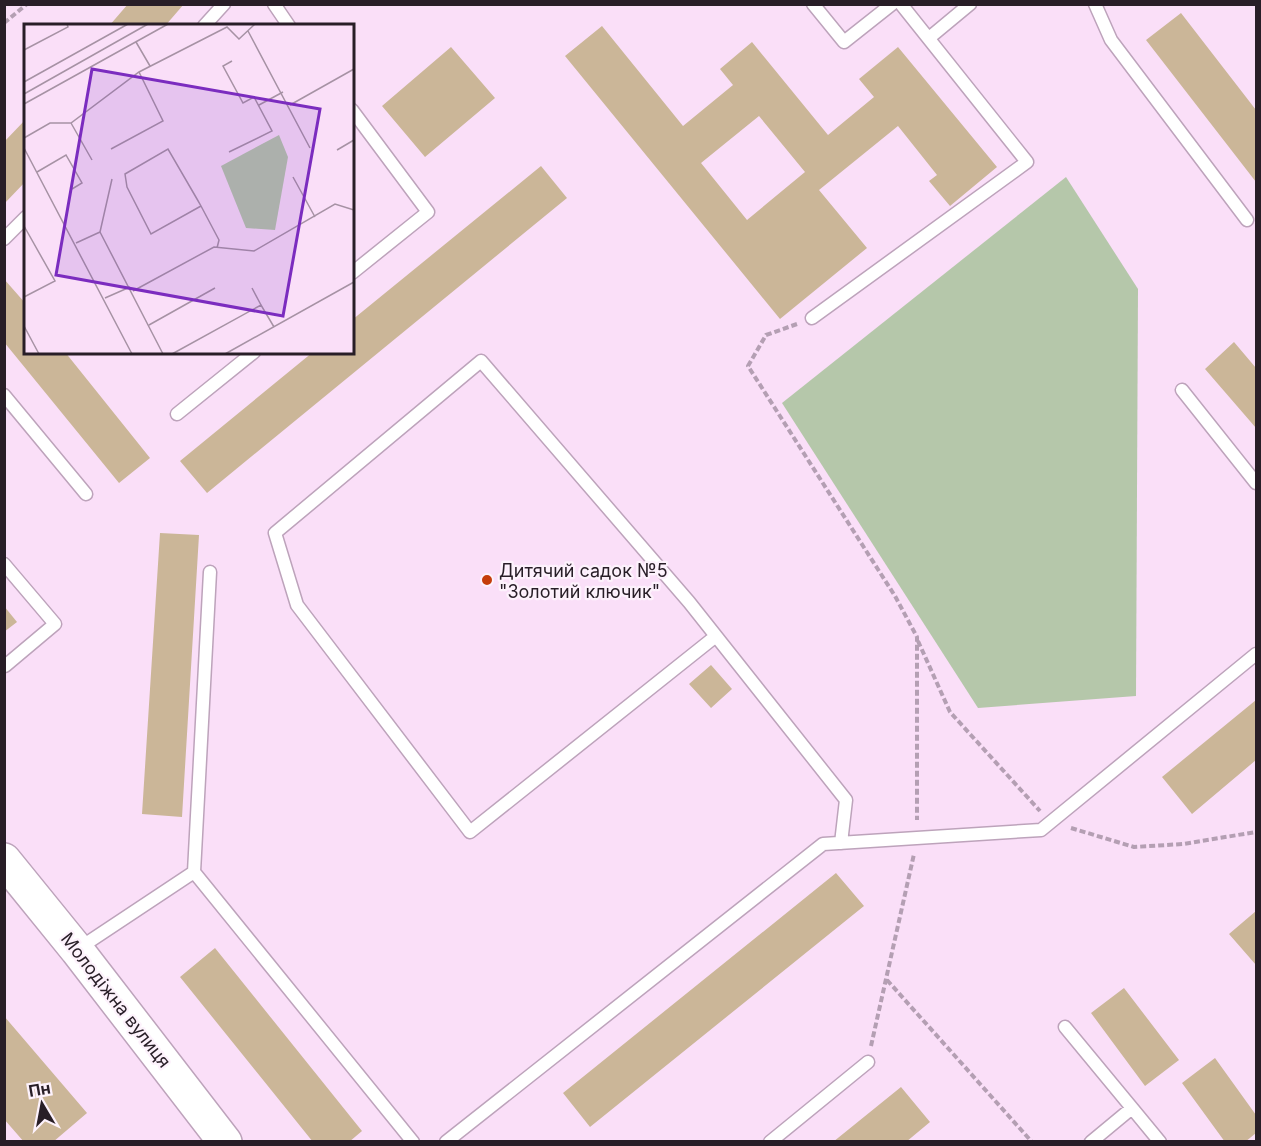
<svg xmlns="http://www.w3.org/2000/svg" width="1261" height="1146" font-family="Inter,sans-serif">
<style>
.green{fill:#b5c7aa}
.building{fill:#cbb698;fill-rule:evenodd}
.lines{fill:none;stroke-linecap:round;stroke-linejoin:round}
.lane-casing{stroke:#bda3bb;stroke-width:15}
.secondary-casing{stroke:#bda3bb;stroke-width:36}
.path{stroke:#b49fb3;stroke-width:4;stroke-dasharray:6 3;stroke-linecap:butt}
.lane{stroke:#fff;stroke-width:12}
.secondary{stroke:#fff;stroke-width:33}
.poi-dot{fill:#c53d0a;stroke:#fdf2fc;stroke-width:2}
.labels{text-anchor:middle;dominant-baseline:central;stroke-width:4.5;stroke-linejoin:round;paint-order:stroke}
.poi-label{font-size:18px;fill:#281e27;stroke:#fdf2fc;text-anchor:start}
.street-label{font-size:18px;fill:#281e27;stroke:#fdf2fc}
.inset-road{fill:none;stroke:#a692a4;stroke-width:1.5}
.view{fill:#7b2cbf;fill-opacity:0.15;stroke:#7b2cbf;stroke-width:3}
.inset-edge{fill:none;stroke:#281e27;stroke-width:3}
</style>
<rect width="100%" height="100%" fill="#fadff8"/>
<!-- green -->
<path class="green" d="M1066 177 1138 289 1136 696 978 708 782 403Z"/>
<!-- building -->
<path class="building" d="M128 4H184L165 26H109Z
M1181 13 1256 110V182L1146 40Z
M602 26 683 126 733 85 720 69 752 42 828 135 874 97 859 79 898 47 997 167 950 206 929 181 937 175 898 126 819 190 867 248 780 319 565 56ZM759 116 805 172 747 220 701 163Z
M451 47 495 98 425 157 382 106Z
M26 119V181L4 204V142Z
M541 166 567 198 207 493 180 461 313 352H352V320Z
M4 279 26 304V352H65L150 458 119 483 4 342Z
M1234 342 1256 368V428L1205 369Z
M160 533 199 535 182 817 142 814Z
M4 606 17 622 4 632Z
M711 665 732 689 711 708 689 684Z
M1256 700V760L1192 814 1162 777Z
M836 873 864 906 590 1127 563 1093Z
M1256 911V965L1229 934Z
M215 948 362 1131 349 1142H313L180 977Z
M1124 988 1179 1060 1145 1086 1091 1013Z
M4 1016 87 1113 53 1142H24L4 1119Z
M1215 1058 1256 1115V1133L1245 1142H1225L1182 1083Z
M901 1087 930 1122 906 1142H833Z"/>
<g class="lines">
<!-- lane casing -->
<g class="lane-casing">
<path id="lane" d="M274 4 289 26
M813 4 844 42 892 4
M1095 4 1111 40 1247 220
M204 26 224 4
M929 38 970 4
M352 110 428 212 352 273
M4 239 26 217
M812 318 1027 162 901 4
M1182 390 1256 483
M4 395 86 494
M177 414 254 352
M4 564 55 624 5 666
M210 572 194 872 413 1142
M716 636 470 832 297 605 275 533 481 361 689 602 846 800 841 843
M78 949 194 872
M1065 1027 1132 1108
M446 1142 823 844 1041 830 1256 654
M770 1142 868 1062
M1091 1142 1132 1108 1160 1142"/>
</g>
<!-- secondary casing -->
<g class="secondary-casing">
<path id="secondary" d="M4 860 77 950 225 1142"/>
</g>
<!-- path -->
<path class="path" d="M4 23 27 4
M797 324 766 335 748 366 895 596 917 637V820
M918 641 950 712 1040 811
M1071 828 1134 847 1183 844 1256 832
M887 980 1032 1142
M871 1046 914 854"/>
<!-- lane -->
<use href="#lane" class="lane"/>
<!-- secondary -->
<use href="#secondary" class="secondary"/>
</g>
<!-- markers -->
<circle class="poi-dot" cx="487" cy="580" r="6"/>
<g class="labels">
<!-- poi labels -->
<g class="poi-label">
<text x="499" y="570">Дитячий садок №5<tspan x="499" dy="21">"Золотий ключик"</tspan></text>
</g>
<!-- street labels -->
<g class="street-label">
<text transform="translate(116 1000) rotate(52)">Молодіжна вулиця</text>
</g>
</g>
<!-- overview -->
<g transform="translate(24 24)">
<rect width="330" height="330" fill="#fadff8"/>
<path d="M255 111 264 133 251 206 222 204 197 142Z" fill="#b5c7aa"/>
<path class="inset-road" d="M224 7 286 124M112 18 126 42M0 26 44 3 43 0M0 58 104 0M0 70 124 0M0 80 144 0M235 81 259 68M266 81 330 45M47 99 68 136M0 114 26 99H47L115 48 203 3 215 15 231 0M0 124 108 330M87 125 139 97 115 48M313 126 330 116M205 128 248 107 230 73 219 79 199 42 208 37M13 148 42 131 58 159 48 165M269 153 291 193M88 155 76 208 139 330M177 182 127 210 103 163 101 150 144 125 173 175 177 182 195 216 193 224M0 202 31 257 0 273M52 219 76 208M228 264 237 281M109 267 190 223 230 227 311 180 330 186M81 274 106 263M125 301 191 264M0 302 15 330M148 330 237 281 250 303M201 330 330 258"/>
<path class="view" d="M68 45 296 85 259 292 32 251Z"/>
<rect width="330" height="330" class="inset-edge"/>
</g>
<!-- border -->
<rect width="1261" height="1146" fill="none" stroke="#281e27" stroke-width="12"/>
<!-- north arrow -->
<g transform="translate(42 1104) rotate(350)" stroke="#fdf2fc" stroke-width="4.5" paint-order="stroke">
<path d="M0-4.5L10 22L0 15L-10 22Z" fill="#281e27"/>
<text y="-9" font-size="16" font-weight="bold" text-anchor="middle" fill="#281e27">Пн</text>
</g>
</svg>
